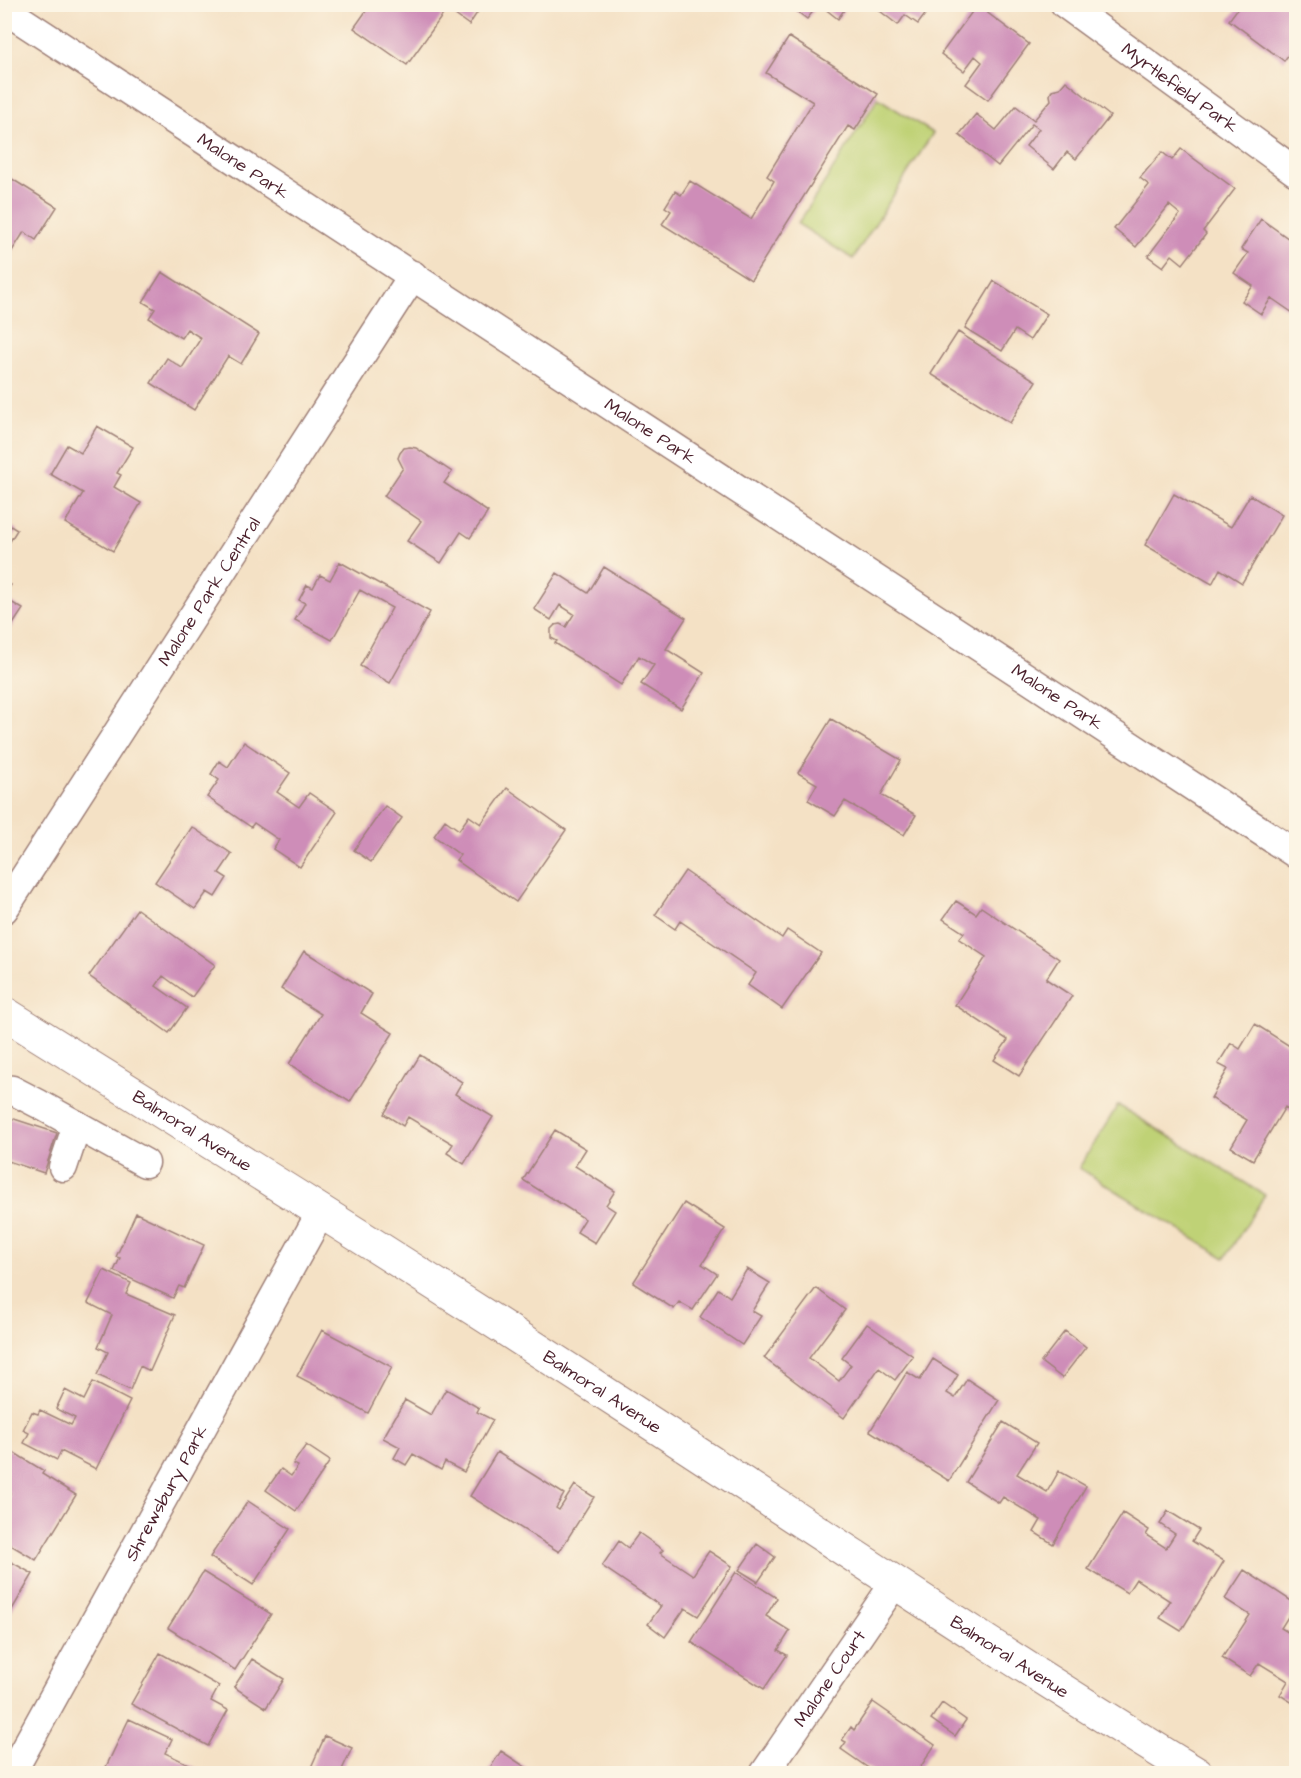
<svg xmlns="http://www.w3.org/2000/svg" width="1301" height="1778" font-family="'Architects Daughter',sans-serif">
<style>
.green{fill:#bfd276;stroke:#847850;stroke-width:1.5}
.building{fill:#ce8db8}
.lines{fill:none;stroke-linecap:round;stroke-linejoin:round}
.minor-casing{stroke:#9f8078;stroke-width:31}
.trunk-casing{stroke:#9f8078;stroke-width:35}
.minor{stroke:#fff;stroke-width:28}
.trunk{stroke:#fff;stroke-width:33}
.labels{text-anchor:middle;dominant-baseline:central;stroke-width:5;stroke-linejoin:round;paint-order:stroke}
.street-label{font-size:18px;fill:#4a1f2b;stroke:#fcf5e5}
</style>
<rect width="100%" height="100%" fill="#fcf5e5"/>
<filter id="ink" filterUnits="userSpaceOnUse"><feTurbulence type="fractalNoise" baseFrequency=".0167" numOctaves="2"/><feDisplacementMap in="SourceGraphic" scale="12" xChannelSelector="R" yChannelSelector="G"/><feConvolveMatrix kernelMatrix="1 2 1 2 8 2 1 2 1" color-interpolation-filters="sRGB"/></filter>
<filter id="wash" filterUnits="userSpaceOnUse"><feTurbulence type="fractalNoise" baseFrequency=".008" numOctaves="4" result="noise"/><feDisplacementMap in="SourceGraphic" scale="24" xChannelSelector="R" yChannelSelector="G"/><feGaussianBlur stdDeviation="1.35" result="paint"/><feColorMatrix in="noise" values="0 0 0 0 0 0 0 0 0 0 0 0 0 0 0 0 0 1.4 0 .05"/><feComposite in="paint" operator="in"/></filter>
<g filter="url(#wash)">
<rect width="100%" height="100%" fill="#f4e1c5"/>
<!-- green -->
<path class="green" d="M878 98 933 133 853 259 798 224Z
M1118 1105 1265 1195 1225 1258 1079 1168Z"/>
<g id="blocks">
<!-- building -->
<path class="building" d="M371 4H483L469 25 447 9 407 65 354 28Z
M787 4H819L807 19Z
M819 4H848L838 19Z
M871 4H933L918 24 905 15 898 25Z
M1241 4H1296V44L1284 61 1229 20Z
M977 5 1029 44 988 100 966 84 982 62 975 56 964 71 941 54Z
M789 37 878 94 855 130 848 126 751 280 662 224 671 211 665 207 675 191 681 195 690 181 751 219 774 181 767 176 813 102 766 73Z
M1066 81 1110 116 1076 159 1067 152 1054 169 1026 146 1039 129 1032 124 998 166 959 135 976 114 996 130 1016 106 1034 120 1051 100 1050 95 1052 90 1060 88Z
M1181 149 1235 189 1203 231 1206 234 1183 264 1172 255 1163 267 1148 256 1180 214 1169 205 1136 247 1114 229 1149 185 1140 178 1162 152 1172 160Z
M4 174 57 207 36 240 24 232 12 251 4 246Z
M1261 219 1296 244V308L1293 313 1271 298 1261 314 1242 301 1253 286 1234 273 1248 253 1241 249Z
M162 272 259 334 241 364 228 356 194 410 151 383 167 358 182 368 201 338 187 329 181 338 149 318 155 309 143 302Z
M994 281 1047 314 1030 340 1015 330 1002 351 965 328Z
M958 332 1036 381 1010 423 931 374Z
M97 426 133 447 117 473 121 475 114 487 141 503 113 551 65 523 83 493 50 474 67 445 81 453Z
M410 447 416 448 452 472 444 483 488 512 470 538 461 532 441 563 407 541 421 521 384 496 403 468 398 458 400 453 404 448Z
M1174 494 1231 527 1250 495 1282 515 1242 583 1220 569 1212 584 1145 545Z
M4 522 17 530 4 551Z
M340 562 430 612 390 683 360 666 392 608 360 590 332 640 295 620 305 603 299 600 307 585 313 588 320 575 330 580Z
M604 567 686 618 666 649 704 673 681 709 641 684 654 665 639 656 621 685 555 643 557 641 551 638V629L555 625 560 624 566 627 574 614 560 605 551 620 534 609 557 573 588 593Z
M4 581 11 585 4 596Z
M4 598 23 609 4 638Z
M831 719 901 760 881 795 916 815 904 835 845 801 835 816 808 800 817 784 798 773Z
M244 742 290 773 277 792 299 807 309 793 337 812 300 867 273 849 279 840 254 823 251 827 207 797 219 780 211 774 219 761 228 767Z
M507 788 566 830 516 902 456 860 460 855 434 836 445 820 459 830 469 816 481 824Z
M385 806 402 818 371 862 354 850Z
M192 827 232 854 219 873 227 878 215 897 207 892 195 909 155 882Z
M685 871 782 938 787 930 821 953 782 1009 748 985 756 973 680 921 675 929 655 915Z
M956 901 976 914 981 907 1059 959 1046 979 1072 996 1019 1076 994 1060 1008 1040 955 1005 986 957 959 939 964 933 943 919Z
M137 909 215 965 192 997 163 976 156 986 187 1008 169 1033 89 976Z
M304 951 372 994 361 1013 393 1033 350 1102 289 1064 321 1014 281 989Z
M1255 1024 1296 1050V1114L1285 1107 1253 1160 1231 1147 1247 1120 1211 1098 1228 1069 1218 1064 1231 1043 1240 1049Z
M420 1055 462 1082 455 1094 493 1117 464 1164 447 1153 453 1144 408 1117 403 1126 384 1114Z
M5 1116 57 1133 44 1173 5 1160Z
M555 1130 586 1149 575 1166 615 1191 606 1205 615 1211 595 1243 577 1232 585 1219 523 1180Z
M684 1203 725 1229 702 1264 717 1274 693 1310 679 1302 674 1309 633 1283Z
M136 1213 204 1245 184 1288 179 1286 173 1298 114 1271 120 1258 116 1257Z
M747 1269 770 1283 752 1311 761 1316 742 1345 700 1317 718 1289 730 1297Z
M104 1270 131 1283 126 1294 175 1315 150 1371 140 1366 130 1390 97 1375 108 1352 98 1347 112 1315 88 1303Z
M816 1288 845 1310 809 1358 839 1381 851 1365 842 1358 867 1324 913 1356 895 1380 879 1368 844 1418 764 1358Z
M322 1330 392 1367 368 1413 297 1376Z
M1065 1331 1086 1347 1062 1378 1041 1362Z
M933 1359 958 1375 947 1393 955 1398 967 1379 999 1400 949 1481 870 1431 907 1372 920 1380Z
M93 1382 130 1401 96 1469 61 1451 57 1460 24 1443 29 1433 23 1430 32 1412 38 1414 40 1410 71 1425 75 1418 56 1409 65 1390 84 1400Z
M446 1389 479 1408 477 1412 493 1420 464 1472 445 1462 441 1470 413 1454 406 1465 394 1458 400 1447 383 1438 405 1400 431 1415Z
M1003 1422 1037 1443 1017 1474 1047 1492 1059 1471 1086 1486 1053 1544 1034 1532 1041 1520 1003 1497 999 1503 966 1482Z
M306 1445 330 1461 296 1511 266 1490 281 1469 291 1476 298 1466 293 1464Z
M8 1449 44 1471 42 1474 76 1495 36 1560 4 1541V1503L10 1494 4 1490V1454Z
M497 1452 564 1494 556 1508 559 1510 575 1485 594 1497 559 1552 470 1496Z
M248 1501 290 1529 253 1585 210 1557Z
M1168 1511 1199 1530 1192 1541 1224 1561 1181 1631 1160 1618 1170 1601 1136 1579 1127 1593 1088 1569 1123 1513 1149 1530 1146 1535 1166 1548 1175 1534 1160 1524Z
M639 1533 663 1550 660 1553 693 1575 709 1551 732 1566 698 1616 685 1608 665 1637 648 1624 661 1606 602 1566 619 1541 628 1548Z
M757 1544 775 1557 758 1582 739 1570Z
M4 1558 33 1574 10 1613 4 1610Z
M1244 1570 1296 1604 1281 1628 1296 1637V1705L1280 1695 1288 1681 1259 1663 1250 1676 1222 1658 1250 1615 1225 1599Z
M203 1572 271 1614 235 1670 168 1628Z
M736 1572 777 1598 766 1616 790 1631 778 1650 787 1655 764 1689 691 1642Z
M160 1653 219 1686 211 1701 228 1710 208 1746 131 1704Z
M252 1659 284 1679 266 1708 234 1687Z
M873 1702 935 1745 916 1774H877L841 1749 846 1742 842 1740 851 1727 854 1730Z
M942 1703 966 1720 955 1736 931 1719Z
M129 1719 172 1739 165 1753 201 1770 199 1774H109L104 1771Z
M325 1736 352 1748 340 1774H308Z
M501 1751 536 1774H486Z"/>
</g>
</g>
<g filter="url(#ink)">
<use href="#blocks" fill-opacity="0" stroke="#9f8078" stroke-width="1.5"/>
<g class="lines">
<!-- minor casing -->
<g class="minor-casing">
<g id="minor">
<path id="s1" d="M1065 4 1296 172"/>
<path id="s2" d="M4 9C434 292 867 570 1296 854"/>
<path id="s3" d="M4 909 413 275"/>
<path d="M4 1089 12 1090 39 1104 145 1163"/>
<path d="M63 1167 77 1125"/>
<path id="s4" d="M11 1774 321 1212"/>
<path id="s5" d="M764 1774 894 1584"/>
</g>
</g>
<!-- trunk casing -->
<g class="trunk-casing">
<g id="trunk">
<path id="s6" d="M4 1013C209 1141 414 1269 617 1401 810 1526 1000 1654 1197 1774"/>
</g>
</g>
<!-- minor -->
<use href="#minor" class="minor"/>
<!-- trunk -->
<use href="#trunk" class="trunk"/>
</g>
</g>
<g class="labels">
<!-- street labels -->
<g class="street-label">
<text stroke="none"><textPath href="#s1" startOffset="142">Myrtlefield Park</textPath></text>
<text stroke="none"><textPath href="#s2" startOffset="286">Malone Park</textPath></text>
<text stroke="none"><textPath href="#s2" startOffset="772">Malone Park</textPath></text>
<text stroke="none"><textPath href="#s3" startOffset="378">Malone Park Central</textPath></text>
<text stroke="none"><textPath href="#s2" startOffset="1258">Malone Park</textPath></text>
<text stroke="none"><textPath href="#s6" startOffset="222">Balmoral Avenue</textPath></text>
<text stroke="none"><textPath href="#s6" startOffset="708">Balmoral Avenue</textPath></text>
<text stroke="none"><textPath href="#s4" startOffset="321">Shrewsbury Park</textPath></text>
<text stroke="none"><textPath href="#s6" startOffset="1194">Balmoral Avenue</textPath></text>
<text stroke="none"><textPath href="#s5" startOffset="116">Malone Court</textPath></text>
</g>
</g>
<!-- margin -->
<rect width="1301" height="1778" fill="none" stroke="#fcf5e5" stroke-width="24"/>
</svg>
